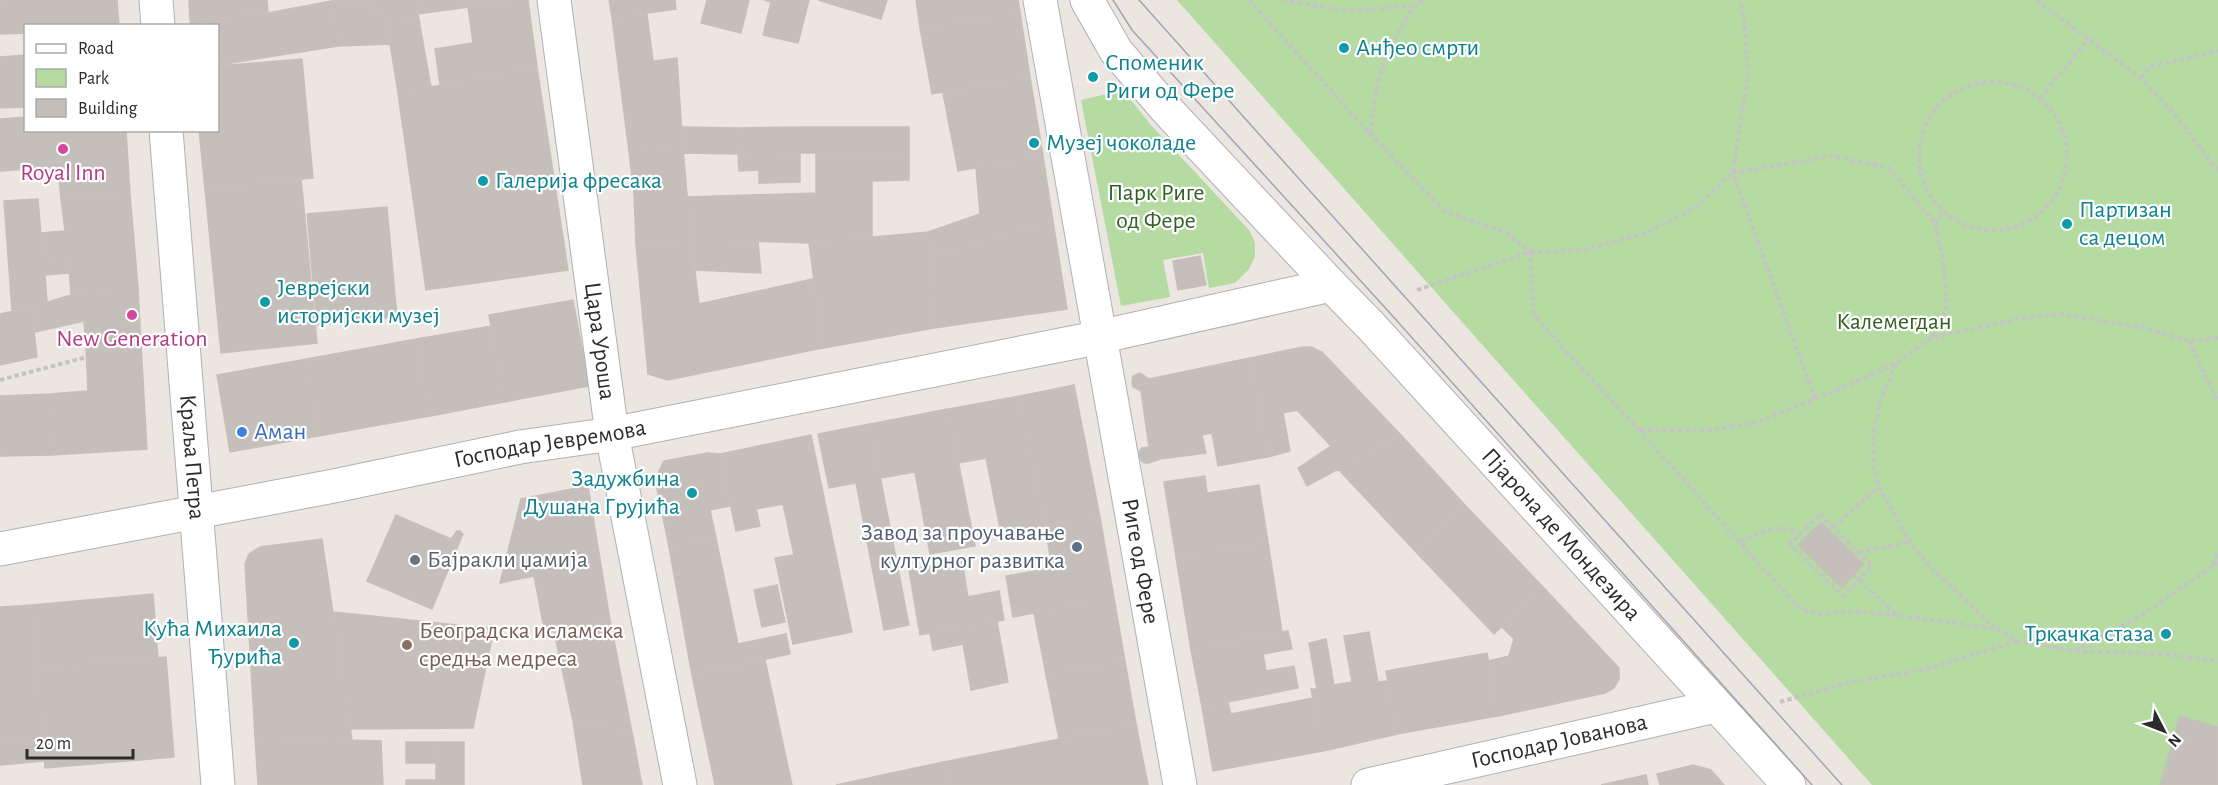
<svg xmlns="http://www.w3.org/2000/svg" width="2218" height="785" font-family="'Alegreya Sans',sans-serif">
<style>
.green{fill:#b5dba2}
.building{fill:#c4bfbb;stroke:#c6c1b8;stroke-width:1.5}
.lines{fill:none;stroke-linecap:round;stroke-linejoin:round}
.minor-casing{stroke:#afb1ba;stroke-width:35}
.path{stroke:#c4c4c4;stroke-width:4;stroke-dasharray:4.5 3;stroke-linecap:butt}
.minor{stroke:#fff;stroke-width:33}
.tram{stroke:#a2a4b3;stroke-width:1.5}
.culture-dot{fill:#0f9aa8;stroke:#fff;stroke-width:2}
.hotel-dot{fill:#d1479c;stroke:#fff;stroke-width:2}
.shop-dot{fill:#3f7fe0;stroke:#fff;stroke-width:2}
.service-dot{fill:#5c6f8a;stroke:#fff;stroke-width:2}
.worship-dot{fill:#6b7280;stroke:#fff;stroke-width:2}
.education-dot{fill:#8d6e63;stroke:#fff;stroke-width:2}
.labels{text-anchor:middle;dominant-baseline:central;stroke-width:4.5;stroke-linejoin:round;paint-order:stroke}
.culture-label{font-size:24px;fill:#0d838f;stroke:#fff;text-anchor:start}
.hotel-label{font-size:24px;fill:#b23c85;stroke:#fff}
.park-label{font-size:24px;fill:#306023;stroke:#fff}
.street-label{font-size:24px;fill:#2b2b2b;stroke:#fff}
.shop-label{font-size:24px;fill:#366cbe;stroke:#fff;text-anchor:start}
.service-label{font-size:24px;fill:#4e5e75;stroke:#fff;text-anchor:end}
.worship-label{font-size:24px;fill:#5b616d;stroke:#fff;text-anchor:start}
.education-label{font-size:24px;fill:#785e54;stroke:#fff;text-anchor:start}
</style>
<rect width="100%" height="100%" fill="#ebe6df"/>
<!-- green -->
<path class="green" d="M1177 0H2218V785H1872Z
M1123 90 1150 124 1250 231 1255 243V256L1249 269 1235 283 1209 288 1203 253 1163 260 1170 297 1121 306 1081 100Z"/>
<!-- building -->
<path class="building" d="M0 0H117L119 26H26V33L0 34Z
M189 0H267L268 13 190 20Z
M332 0H416L419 20 387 25 384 11Z
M416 0H467L468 7 418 14Z
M467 0H519L468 7Z
M519 0H528L537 67 440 85 435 49 473 43 468 7Z
M609 0H675L676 9 612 18Z
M707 0H749L741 33 701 23Z
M764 0H809L798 43 763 35 771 2Z
M818 0H887L881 19Z
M916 0H1018L1020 12 920 28Z
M332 1 339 46 218 65V26H191L190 20 268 13Z
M332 1 384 11 391 44 339 46Z
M1020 12 1030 77 932 94 920 28Z
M647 14 653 61 677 58 683 148 629 152 612 18Z
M419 20 431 87 398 93 387 25Z
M26 55V107L0 108V57Z
M302 59 313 178 205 189 199 130H218V66Z
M537 67 568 270 426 290 398 93Z
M1030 77 1043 156 958 171 943 93Z
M26 117V130H126L130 194 61 199 58 167 0 171V119Z
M683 127 739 128 738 154 684 153Z
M800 127V153L738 154 739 128Z
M800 127H909V153H800Z
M683 148 691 239 636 245 634 194 629 152Z
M800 153V182L759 183V170L739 171 738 154Z
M816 153H909V180L872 181V237L809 243 691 239 688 197 816 193Z
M1043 156 1053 221 930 257 928 232 980 214 976 168Z
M301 178 317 343 221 353 205 189Z
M130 194 138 287 84 291 71 294 68 256 43 258 41 233 65 231 61 199Z
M38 199 43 258 68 256 69 273 45 275 47 302 12 311 4 201Z
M387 207 397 317 317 325 307 214Z
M1053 221 1067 309 935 328 930 257Z
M928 232 935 328 823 348 809 243Z
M691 239 699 304 813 279 823 348 668 380 648 374 636 245Z
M691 239 758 242 761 273 694 270Z
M1200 256 1206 285 1178 290 1173 261Z
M138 287 141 344 86 348 84 321 35 332 31 307 84 291Z
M573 300 589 386 504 402 489 315Z
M31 307 37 357 0 365V314Z
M491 326 504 402 430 416 416 339Z
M416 339 430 416 319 436 306 359Z
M141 344 147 449 53 455 50 394 88 391 86 348Z
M1303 347H1311L1322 352 1401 435 1307 486 1298 468 1331 446 1297 410 1283 413 1290 451 1268 457 1250 358Z
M1250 358 1268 457 1218 466 1212 433 1202 435 1206 453 1160 459 1149 463H1144L1139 458V452L1142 448 1149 447 1141 391 1133 387 1132 382 1133 376 1140 373 1149 379Z
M306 359 319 436 230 452 217 375Z
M1074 385 1100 517 1045 526 1020 396Z
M50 394 53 455 0 456V396Z
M1020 396 1045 526 1001 533 986 458 959 463 948 409Z
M948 409 975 546 930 554 915 472 881 478 870 424Z
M870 424 909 625 884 630 856 483 829 488 818 434Z
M811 435 852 632 793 644 775 558 794 555 783 504 756 509 760 526 736 531 720 454Z
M1401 435 1464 504 1415 551 1338 469Z
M708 453 720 454 730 506 710 510 716 538 669 547 655 479 664 461Z
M1205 476 1207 493 1259 485 1268 542 1176 557 1164 482Z
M588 486 610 620 545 633 534 576 500 583 521 499Z
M1464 504 1543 587 1494 634 1415 551Z
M396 515 451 539 457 531H460L463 534 432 609 367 581Z
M1100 517 1114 598 1013 617 1006 576 1052 568 1045 526Z
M1821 522 1864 564 1842 588 1798 545Z
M716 538 738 644 786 634 790 654 692 675 669 547Z
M322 539 352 740 255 737 245 564 249 554 260 547Z
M1268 542 1282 632 1191 650 1176 557Z
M962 560 968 597 999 591 1004 620 920 635 909 570Z
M777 585 785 622 762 627 754 590Z
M1543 587 1619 668V679L1614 688 1605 693 1498 716 1488 661 1509 656 1514 639 1501 626Z
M153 594 158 658 37 668 32 605Z
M1114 598 1125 661 1046 675 1034 613Z
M32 605 43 740 0 744V607Z
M334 612 494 629 473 728 350 729Z
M610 620 632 732 573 721 554 631Z
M997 621 1008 682 971 690 963 644 933 650 930 633Z
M1288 631 1292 649 1263 654 1266 671 1294 666 1298 688 1202 707 1191 650Z
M1369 632 1378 682 1388 681 1398 734 1323 751 1311 689H1317L1309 643 1326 639 1334 685 1352 682 1344 636Z
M1487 653 1498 716 1398 734 1386 671Z
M166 657 174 757 45 768 37 668Z
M765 660 792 785H715L692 675Z
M1125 661 1136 724 1059 739 1046 675Z
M1313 698 1323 751 1213 771 1202 707 1228 702 1231 714Z
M2180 716 2218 727V785H2160Z
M573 721 632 732 642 785H583Z
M1136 724 1148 785H948L943 762Z
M255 737 381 741 383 785H258Z
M43 740 44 761 0 765V744Z
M406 742H436V763H406Z
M436 742H464V785H436Z
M943 762 948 785H836Z
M1693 765 1711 770 1724 785H1660L1657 774Z
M1646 775 1648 785H1601Z
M406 780H436V785H406Z"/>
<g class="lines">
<!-- minor casing -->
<g class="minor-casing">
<g id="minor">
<path d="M156 0 158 26"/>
<path id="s1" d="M554 0 612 434 680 785"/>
<path id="s2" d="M1040 0 1180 785"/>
<path id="s3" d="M1087 0 1116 51 1167 110 1331 285 1371 326 1789 785"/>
<path id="s4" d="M166 130 218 785"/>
<path id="s5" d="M0 549 334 486 520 447 612 434 1081 341 1331 285"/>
<path id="s6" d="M1368 785 1716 706"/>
</g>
</g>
<!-- path -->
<path class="path" d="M1249 0 1371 135 1444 211 1507 233 1530 252 1534 316 1648 440 1797 606 1808 612 1821 614 1850 611 1895 615 1997 629 2019 641 2075 651 2164 654 2218 661
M1283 0 1347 11 1413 6
M2036 0 2141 78 2176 116 2218 171
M2141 78 2151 66 2218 51
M1919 156a74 74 0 1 1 148 0a74 74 0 1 1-148 0Z
M2040 98 2089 38
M1371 134C1375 90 1379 66 1401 28 1408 15 1412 7 1424 0
M1935 223 1943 212
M1417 290 1530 252 1584 250 1646 233 1695 208 1733 173 1748 74 1744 18 1740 0
M2189 341 2218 402
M1896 364 1882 397 1873 433V467L1879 487 1910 542 1929 566 1996 629
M0 380 87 357
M1815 399 1733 173 1832 156 1889 168 1935 223 1944 265 1947 307 1932 337
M1640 430H1712L1758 422 1849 385 1896 363 1931 338 2023 318 2060 314 2145 328 2189 341 2218 338
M1820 514 1872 566 1843 596 1790 544Z
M1833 527 1879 487
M1741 543C1758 532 1789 518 1804 540
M1859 552 1910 542
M2213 565 2218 551
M1854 575 1895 614
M2075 651 2143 614 2218 563
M1780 702 1847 683 1926 669 2018 641"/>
<!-- minor -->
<use href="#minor" class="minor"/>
<!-- tram -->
<path class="tram" d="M1113 0 1132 30 1389 312 1812 785
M1139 0 1842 785"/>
</g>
<!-- markers -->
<g class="culture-dot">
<circle cx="1344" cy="48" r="6"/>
<circle cx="1093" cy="77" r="6"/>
<circle cx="1034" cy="143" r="6"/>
<circle cx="483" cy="181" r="6"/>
<circle cx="2067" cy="224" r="6"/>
<circle cx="265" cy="302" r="6"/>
<circle cx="692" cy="493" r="6"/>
<circle cx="2166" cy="634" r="6"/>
<circle cx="294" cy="643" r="6"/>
</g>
<g class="hotel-dot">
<circle cx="63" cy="149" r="6"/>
<circle cx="132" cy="315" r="6"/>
</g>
<circle class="shop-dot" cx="242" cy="432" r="6"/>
<circle class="service-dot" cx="1077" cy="547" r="6"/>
<circle class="worship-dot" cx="415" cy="560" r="6"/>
<circle class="education-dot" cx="407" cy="645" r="6"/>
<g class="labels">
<!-- culture labels -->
<g class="culture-label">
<text x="1356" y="48">Анђео смрти</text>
<text x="1105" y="63">Споменик<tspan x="1105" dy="28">Риги од Фере</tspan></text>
<text x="1046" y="143">Музеј чоколаде</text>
<text x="495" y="181">Галерија фресака</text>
<text x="2079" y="210">Партизан<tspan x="2079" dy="28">са децом</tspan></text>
<text x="277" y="288">Јеврејски<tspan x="277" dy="28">историјски музеј</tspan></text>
<text x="680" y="479" text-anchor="end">Задужбина<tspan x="680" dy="28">Душана Грујића</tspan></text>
<text x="282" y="629" text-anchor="end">Кућа Михаила<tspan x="282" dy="28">Ђурића</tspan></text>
<text x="2154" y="634" text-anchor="end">Тркачка стаза</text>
</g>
<!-- hotel labels -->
<g class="hotel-label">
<text x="63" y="173">Royal Inn</text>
<text x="132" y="339">New Generation</text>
</g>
<!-- park labels -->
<g class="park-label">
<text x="1156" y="193">Парк Риге<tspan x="1156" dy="28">од Фере</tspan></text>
<text x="1894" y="322">Калемегдан</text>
</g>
<!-- street labels -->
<g class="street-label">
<text stroke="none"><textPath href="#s1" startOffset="344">Цара Уроша</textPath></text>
<text stroke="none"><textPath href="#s5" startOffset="560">Господар Јевремова</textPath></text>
<text stroke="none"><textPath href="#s4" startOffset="328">Краља Петра</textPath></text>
<text stroke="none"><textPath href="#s3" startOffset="716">Пјарона де Мондезира</textPath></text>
<text stroke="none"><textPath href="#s2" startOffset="570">Риге од Фере</textPath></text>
<text stroke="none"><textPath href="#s6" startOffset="196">Господар Јованова</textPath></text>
</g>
<!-- shop labels -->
<g class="shop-label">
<text x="254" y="432">Аман</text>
</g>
<!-- service labels -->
<g class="service-label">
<text x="1065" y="533">Завод за проучавање<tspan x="1065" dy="28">културног развитка</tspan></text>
</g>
<!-- worship labels -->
<g class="worship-label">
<text x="427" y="560">Бајракли џамија</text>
</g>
<!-- education labels -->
<g class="education-label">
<text x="419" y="631">Београдска исламска<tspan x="419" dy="28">средња медреса</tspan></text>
</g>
</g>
<!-- legend -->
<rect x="24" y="24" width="195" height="108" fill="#ffffff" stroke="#aaaaaa" stroke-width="1.5"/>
<rect x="36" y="44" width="30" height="9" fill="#ffffff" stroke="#aaaaaa" stroke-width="1.5"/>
<text x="78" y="54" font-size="18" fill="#2b2b2b">Road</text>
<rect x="36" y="69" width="30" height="18" fill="#b5dba2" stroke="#aaaaaa" stroke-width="1.5"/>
<text x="78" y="84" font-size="18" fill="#2b2b2b">Park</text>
<rect x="36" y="99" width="30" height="18" fill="#c4bfbb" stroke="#aaaaaa" stroke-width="1.5"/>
<text x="78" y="114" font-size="18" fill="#2b2b2b">Building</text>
<!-- north arrow -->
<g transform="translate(2164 731) rotate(132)" stroke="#ffffff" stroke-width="4.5" paint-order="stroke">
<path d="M0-4.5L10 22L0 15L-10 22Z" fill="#2b2b2b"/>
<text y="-9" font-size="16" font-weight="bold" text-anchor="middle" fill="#2b2b2b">N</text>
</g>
<!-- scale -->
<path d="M27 749v9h106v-9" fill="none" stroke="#2b2b2b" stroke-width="3"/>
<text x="36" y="749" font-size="18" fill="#2b2b2b" stroke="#ffffff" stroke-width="4.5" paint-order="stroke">20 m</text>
</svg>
